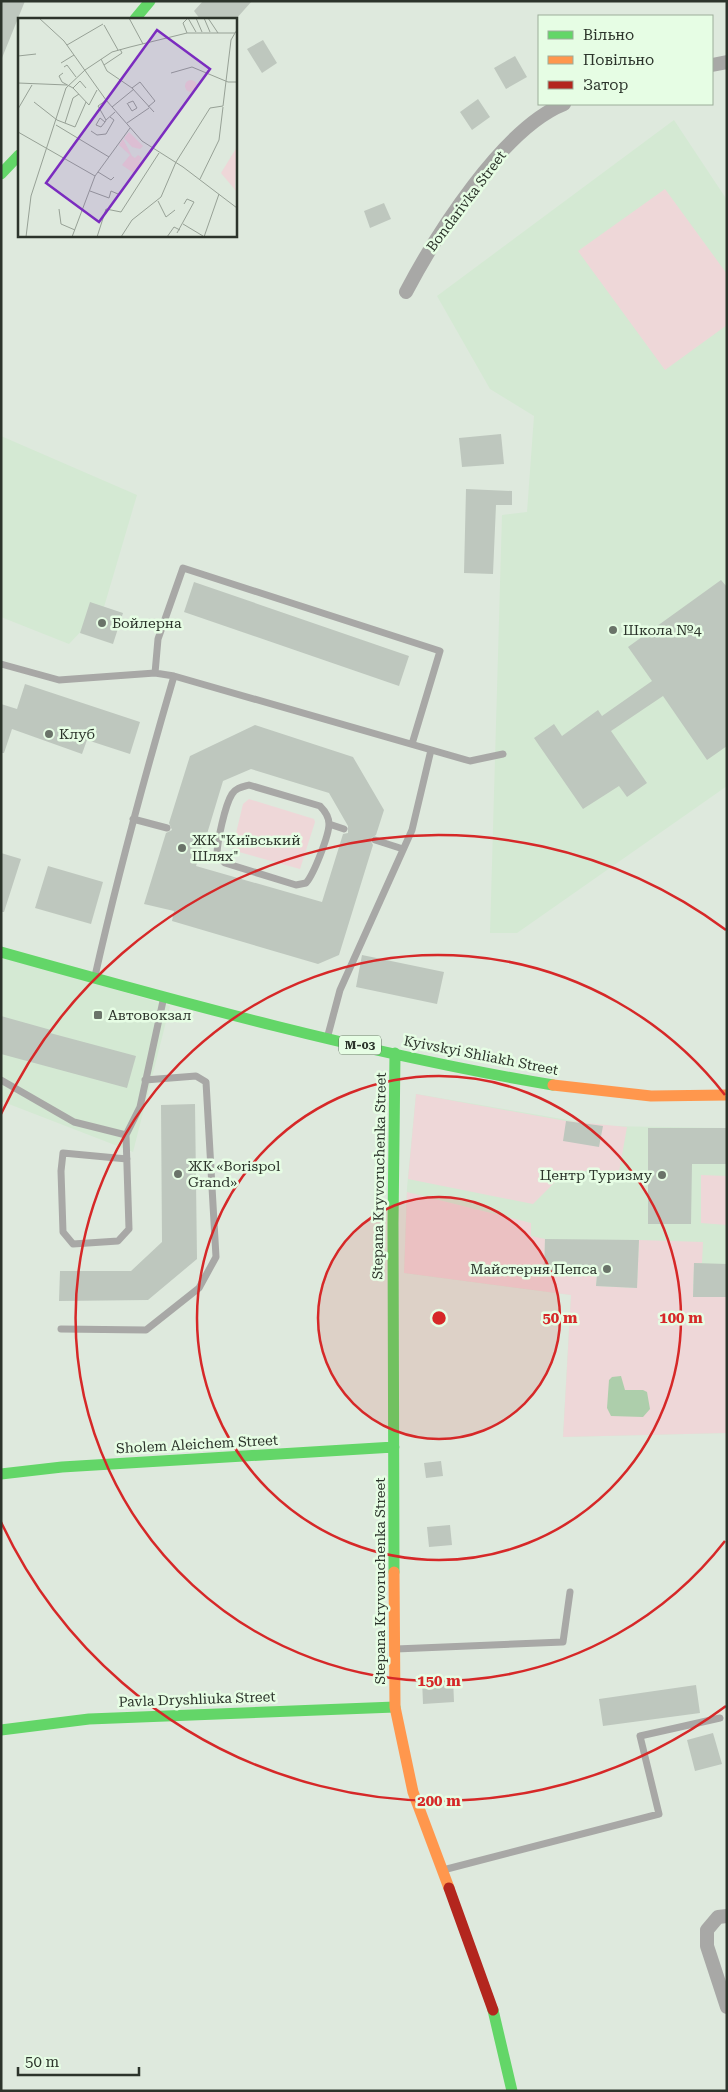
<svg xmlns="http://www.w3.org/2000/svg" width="728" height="2092" font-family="'Roboto Serif',serif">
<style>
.built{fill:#d4e9d3}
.green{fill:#eed7d8}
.water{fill:#adceab}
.building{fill:#bec7be;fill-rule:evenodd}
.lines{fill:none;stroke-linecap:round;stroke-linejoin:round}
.lane{stroke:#a8a8a6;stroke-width:7}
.street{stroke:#a8a8a6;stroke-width:14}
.fast{stroke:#63d668;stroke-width:11}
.slow{stroke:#ff974d;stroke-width:11}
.jam{stroke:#b3261e;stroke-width:11}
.ring{fill:none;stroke:#d62828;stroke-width:2.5}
.poi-dot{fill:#6a7369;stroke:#e6fde4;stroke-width:2}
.labels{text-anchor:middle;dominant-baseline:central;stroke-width:5;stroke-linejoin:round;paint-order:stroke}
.shield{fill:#e6fde4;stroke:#647062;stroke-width:1}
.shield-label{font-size:12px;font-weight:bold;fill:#2c342b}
.street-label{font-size:14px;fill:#2c342b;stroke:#e6fde4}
.poi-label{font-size:14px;fill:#2c342b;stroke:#e6fde4;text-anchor:start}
.inset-road{fill:none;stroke:#97a196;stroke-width:1}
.view{fill:#7b2cbf;fill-opacity:0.15;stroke:#7b2cbf;stroke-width:2.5}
.inset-edge{fill:none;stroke:#2c342b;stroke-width:2.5}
.centre{fill:#d62828;stroke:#e6fde4;stroke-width:2.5}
.ring-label{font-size:15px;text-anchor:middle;font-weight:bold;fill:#d62828;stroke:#e6fde4;stroke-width:5;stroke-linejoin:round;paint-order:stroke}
</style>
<rect width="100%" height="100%" fill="#dee9dd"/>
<!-- built -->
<path class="built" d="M674 120 727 200V786L517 933H490L502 515 527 512 534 416 490 389 437 296Z
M1 436 137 495 104 607 69 644 1 617Z
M1 955 170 1006 133 1152 1 1101Z
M416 1094 603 1126 727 1128V1433L563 1437 571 1295 404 1273 407 1188Z"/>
<!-- green -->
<path class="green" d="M665 189 727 274V325L665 370 578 251Z
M249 799 314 819 315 822 300 869 232 850 243 804Z
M416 1094 566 1121 627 1127 619 1172 585 1171 558 1179 533 1204 408 1179Z
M701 1175 727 1176V1225L701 1223Z
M407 1192 531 1223V1236L545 1239 544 1273 597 1275 596 1286 637 1288 639 1240 703 1242 702 1263H694L693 1296 727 1297V1433L563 1437 571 1295 404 1273Z"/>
<!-- water -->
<path class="water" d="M621 1376 625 1390H643L647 1392 650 1409 643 1417 611 1416 607 1408 609 1380 612 1377Z"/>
<!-- building -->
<path class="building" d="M1 1H25L2 58H1Z
M203 1H252L236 19H200L194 11Z
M263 40 277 63 262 73 247 49Z
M515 56 527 77 506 89 494 68Z
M478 99 490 117 472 130 460 112Z
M384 203 391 219 370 228 364 211Z
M501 434 504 464 462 467 459 438Z
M466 489 512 491V505H496L493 574 464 573Z
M721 580 727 587V746L707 760 663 696 611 731 647 783 627 797 619 786 583 809 534 738 554 724 562 736 598 710 602 716 652 681 628 647Z
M194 582 409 656 399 686 184 612Z
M90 602 123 613 113 644 80 633Z
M25 684 140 722 130 754 87 740 82 754 12 729 4 753H1V704L17 709Z
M255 725 353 757 384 810 376 835 370 839 373 845 339 955 318 964 172 921 174 911 144 904 166 833 172 830 169 823 190 756ZM251 769 329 793 348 826V833L343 834 322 902 196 866 203 844 200 838 207 834 223 781Z
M1 853 21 859 4 912H1Z
M48 866 103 882 91 924 35 908Z
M362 955 444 972 437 1004 356 987Z
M1 1016 51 1030 50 1033 136 1056 127 1088 1 1054Z
M195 1104 197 1259 148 1300 59 1301 60 1271H131L162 1242 161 1105Z
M566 1121 603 1126 599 1147 563 1141Z
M648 1128H727V1164H692L691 1224H648Z
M545 1239 639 1240 637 1288 596 1286 597 1275 544 1273Z
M694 1263 727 1264V1297H693Z
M441 1461 443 1476 426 1478 424 1463Z
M450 1525 452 1545 429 1547 427 1527Z
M453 1678 454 1702 423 1704 422 1679Z
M696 1685 700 1713 603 1726 599 1699Z
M713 1733 722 1764 695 1771 687 1740Z"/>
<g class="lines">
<!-- lane -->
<path class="lane" d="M1 664 59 680 155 673 174 676 470 761 503 754
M155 673 158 639 183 568 440 651 412 744
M249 785 320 806C325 811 329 816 329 824 329 835 314 874 306 883L296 885 225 863 217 855C217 842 225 805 232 794 236 788 242 787 249 785Z
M133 819 167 828
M329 824 344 829
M205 839 217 843
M375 840 403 849
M95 976C118 874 145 775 174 676
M328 1035 340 990 412 830 431 750
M1 1080 74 1122 126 1135 140 1107 163 1001
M126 1135 129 1229 118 1241 73 1244 63 1232 61 1171 63 1153 127 1159
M61 1329 146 1330 199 1288 216 1257 206 1082 196 1076 145 1080
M396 1649 563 1642 570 1592
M443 1870 659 1814 640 1736 720 1718"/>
<!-- street -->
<path class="street" d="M712 65 727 62
M406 292C436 235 503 128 564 104
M727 1916 718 1917 707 1930V1946L727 2007"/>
<!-- fast -->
<path class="fast" d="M135 19 150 1
M1 174 19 155
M1 952C183 1003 367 1054 553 1085
M1 1474 62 1467 394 1447
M394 1572 393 1223 395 1053
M1 1730 89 1719 395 1707
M493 2010 512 2091"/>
<!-- slow -->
<path class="slow" d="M553 1085 651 1096 727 1095
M394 1572 395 1707 413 1792 449 1888"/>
<!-- jam -->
<path class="jam" d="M449 1888 493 2010"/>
</g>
<!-- distance rings -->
<circle cx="439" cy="1318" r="121" fill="#d62828" fill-opacity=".12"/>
<g class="ring">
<circle cx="439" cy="1318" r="121"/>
<circle cx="439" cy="1318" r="242"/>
<path d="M725 1541A363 363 0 1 1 725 1095"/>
<path d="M726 1706A483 483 0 0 1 1 1522M1 1114A483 483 0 0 1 726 930"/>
</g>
<!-- markers -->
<g class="poi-dot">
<circle cx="102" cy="623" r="5"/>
<circle cx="613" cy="630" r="5"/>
<circle cx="49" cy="734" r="5"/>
<circle cx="182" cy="848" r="5"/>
<rect x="93" y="1010" width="10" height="10" rx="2.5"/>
<circle cx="178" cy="1174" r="5"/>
<circle cx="662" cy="1175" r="5"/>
<circle cx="607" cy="1269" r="5"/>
</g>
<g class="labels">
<!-- shield labels -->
<rect class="shield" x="339" y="1035.5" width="42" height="19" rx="4"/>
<g class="shield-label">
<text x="360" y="1045">М-03</text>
</g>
<!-- street labels -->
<g class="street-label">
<text transform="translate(466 201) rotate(-53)">Bondarivka Street</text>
<text transform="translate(481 1055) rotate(11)">Kyivskyi Shliakh Street</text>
<text transform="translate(379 1176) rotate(-89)">Stepana Kryvoruchenka Street</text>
<text transform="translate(197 1444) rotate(-3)">Sholem Aleichem Street</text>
<text transform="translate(380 1581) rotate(-90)">Stepana Kryvoruchenka Street</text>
<text transform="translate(197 1699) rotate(-2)">Pavla Dryshliuka Street</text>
</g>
<!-- poi labels -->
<g class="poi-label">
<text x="112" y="623">Бойлерна</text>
<text x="623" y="630">Школа №4</text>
<text x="59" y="734">Клуб</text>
<text x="192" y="840">ЖК "Київський<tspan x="192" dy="16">Шлях"</tspan></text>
<text x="108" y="1015">Автовокзал</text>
<text x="188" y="1166">ЖК «Borispol<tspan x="188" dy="16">Grand»</tspan></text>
<text x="652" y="1175" text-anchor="end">Центр Туризму</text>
<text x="597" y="1269" text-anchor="end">Майстерня Пепса</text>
</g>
</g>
<!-- overview -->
<g transform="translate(18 18)">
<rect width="219" height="219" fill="#dee9dd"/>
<path d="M167 68a6 6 0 1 1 12 0a6 6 0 1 1-12 0ZM111 114 125 128 122 131 114 129 106 120ZM105 121 114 138 117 140 120 137 124 140 121 144 127 145 117 156 104 147 112 137 101 127ZM219 129 217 170 219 171V174L203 155Z" fill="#eed7d8"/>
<path class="inset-road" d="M21 0 46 23 88 82 124 123 165 149 219 190M111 0 125 26M170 0 178 14M178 0 184 14M186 0 192 14M190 0 200 15M86 7 100 32M169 15 165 5 170 0M49 27 85 6M0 38 18 36M83 41 89 53 114 70 136 94M43 45 56 37M86 47 104 35 102 31M46 49 49 47 58 59M67 52 94 34 112 29 169 15H217L219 12M45 55 41 58 44 64 55 70 62 63 68 70M153 55 174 49 210 64H219M0 65 49 67M55 70 71 87 79 72M114 70 122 64 137 83 130 89M87 83 80 88 88 102 97 94M16 84 39 102 57 109 68 84M109 85 114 93 119 90 115 83 110 85M94 89 116 71M0 91 14 67M87 104 82 100 78 107 83 109 87 104 88 102M47 105 55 80 61 76M109 105 131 90M38 107 91 139M73 113 79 117 88 116 96 102 92 99M0 114 77 158M80 154 93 162 96 159M182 161 201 122 205 89M72 173 91 180 93 173 100 176M140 183 148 199 157 192M41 191 43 206 57 212M165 206 185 218M159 215 176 184 169 181 166 186M8 219 13 178 48 70 67 52M54 219 77 158 112 110M79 219 88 191 103 194 141 135M103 219 114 202 143 179 158 144 192 90 205 88 213 22 217 15M149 219 156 209 162 212M186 219 201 176"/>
<path class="view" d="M139 12 192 51 81 204 28 165Z"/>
<rect width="219" height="219" class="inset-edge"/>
</g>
<circle cx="439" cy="1318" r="8" class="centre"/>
<g class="ring-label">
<text x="560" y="1323">50 m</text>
<text x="681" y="1323">100 m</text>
<text x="439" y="1686">150 m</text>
<text x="439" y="1806">200 m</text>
</g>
<!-- border -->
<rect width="728" height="2092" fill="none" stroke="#2c342b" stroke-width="5"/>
<!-- legend -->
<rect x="538" y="15" width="175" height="90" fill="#e6fde4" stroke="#9cad9a"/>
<rect x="548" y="31" width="25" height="8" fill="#63d668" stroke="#9cad9a"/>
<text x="583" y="40" font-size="15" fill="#2c342b">Вільно</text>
<rect x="548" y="56" width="25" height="8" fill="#ff974d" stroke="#9cad9a"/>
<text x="583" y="65" font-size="15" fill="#2c342b">Повільно</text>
<rect x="548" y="81" width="25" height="8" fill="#b3261e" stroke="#9cad9a"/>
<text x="583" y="90" font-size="15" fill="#2c342b">Затор</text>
<!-- scale -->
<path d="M18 2067v8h121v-8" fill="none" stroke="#2c342b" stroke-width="2.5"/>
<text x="25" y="2067" font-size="15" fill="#2c342b" stroke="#e6fde4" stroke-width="4" paint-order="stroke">50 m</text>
</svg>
